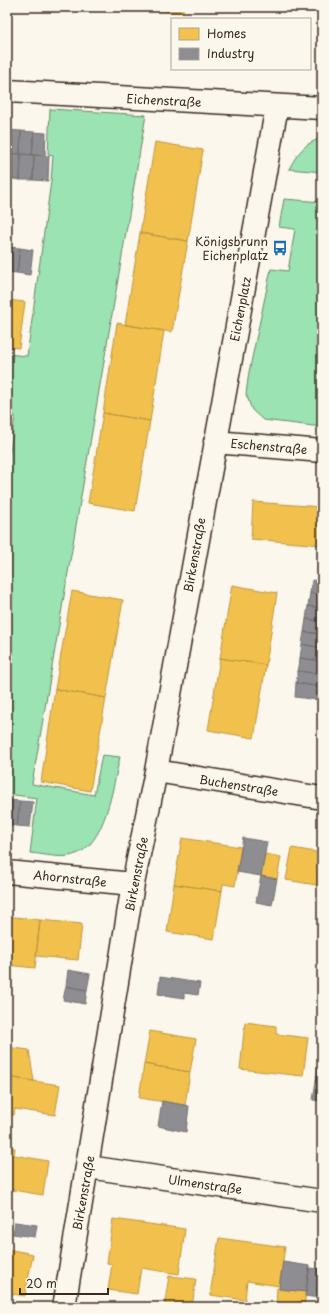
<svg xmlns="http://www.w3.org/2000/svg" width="329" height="1314" font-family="'Playpen Sans',sans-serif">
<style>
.green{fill:#9be3b2;stroke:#6b8668}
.homes{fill:#f2c14e;stroke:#bb9440}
.industry{fill:#8d8d92;stroke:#746f6f}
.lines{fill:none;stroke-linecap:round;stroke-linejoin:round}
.minor-casing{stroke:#3b2a1e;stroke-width:25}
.minor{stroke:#fbf7ec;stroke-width:22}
.labels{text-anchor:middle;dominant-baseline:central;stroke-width:4;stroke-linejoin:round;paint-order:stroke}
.street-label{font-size:12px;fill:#3b2a1e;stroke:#fbf7ec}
.poi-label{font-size:12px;fill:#3b2a1e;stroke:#fbf7ec;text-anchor:end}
</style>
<rect width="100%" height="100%" fill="#fbf7ec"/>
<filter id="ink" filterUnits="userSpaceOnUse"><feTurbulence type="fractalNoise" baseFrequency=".025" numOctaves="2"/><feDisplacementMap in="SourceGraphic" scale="8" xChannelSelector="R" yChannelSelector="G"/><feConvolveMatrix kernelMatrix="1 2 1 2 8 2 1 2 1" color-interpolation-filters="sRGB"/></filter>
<g filter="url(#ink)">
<!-- green -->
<path class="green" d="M50 109 146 115 32 784 94 795 102 755 120 757C113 784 106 847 73 855 61 859 44 854 30 853L37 798 7 794V452H10L15 416 7 414V354L27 356 51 181 53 155 48 154Z
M322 138V172L289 169C297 154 304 143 322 138Z
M284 199 322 202V427L263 420 252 410 246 394 249 372 271 269 288 271 295 229 279 227Z"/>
<!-- homes -->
<path class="homes" d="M132 7H183V12L132 10Z
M155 142 203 150 188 241 140 233Z
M140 233 188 241 172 332 125 325Z
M7 300 25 302 19 348 7 347Z
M117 323 164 331 150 421 103 413Z
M103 413 150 421 135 511 88 503Z
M253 502 322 507V545L251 539Z
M232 585 277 593 266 665 220 658Z
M72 591 123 600 106 698 55 689Z
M220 658 266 665 254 738 208 730Z
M55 689 106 698 90 791 41 782Z
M182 838 241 847 235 886 223 884 222 891 174 884Z
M292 848 322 853V886L286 880Z
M265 854 281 857 277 879 261 876Z
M174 884 222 891 214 939 167 932Z
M7 916 40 920 35 968 7 965Z
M40 920 82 924 78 960 36 956Z
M245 1022 276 1026V1034L308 1038 303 1076 240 1069Z
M150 1031 196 1039 190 1072 144 1064Z
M7 1047 29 1050 34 1081 7 1077Z
M144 1064 190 1072 185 1105 139 1098Z
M7 1077 60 1085 55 1115 15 1109 14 1115 7 1114Z
M7 1147 15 1148 14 1155 48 1161 43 1195 7 1189Z
M113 1219 185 1229 179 1274 141 1268 137 1294 108 1290 112 1264 107 1263Z
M219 1238 285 1247 279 1286 247 1281 245 1300 210 1295Z
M7 1249 33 1254 25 1296 7 1293Z
M169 1276 196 1279 192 1307H164Z
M277 1288 306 1292 304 1307H276Z"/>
<!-- industry -->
<path class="industry" d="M8 130 21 131 20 154 7 153Z
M21 131 34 132 32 155 20 154Z
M34 132 46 133 45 156 32 155Z
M7 153 21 154 20 180 7 178Z
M21 154 34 155 33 180H20Z
M34 155 49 156 48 181 33 180Z
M7 247 20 248 17 273 7 272Z
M20 248 33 250 30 275 17 273Z
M312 580 322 581V595L310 593Z
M310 593 322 595V608L308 606Z
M308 606 322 608V621L306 619Z
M306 619 322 621V634L304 632Z
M304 632 322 634V648L302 644Z
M302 644 322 648V661L300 658Z
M300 658 322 661V674L298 671Z
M298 671 322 674 321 687 296 683Z
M296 683 321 687 319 700 295 697Z
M7 800 20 801 17 826 7 825Z
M20 801 33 802 30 827 17 826Z
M243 838 267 842 261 876 237 872Z
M261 876 277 879 272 905 256 902Z
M68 970 90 974 87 990 66 986Z
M160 977 200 983 198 995 184 993V998L158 994Z
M66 986 87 990 85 1004 63 1000Z
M320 1056H322V1101L313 1100Z
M162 1101 189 1106 186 1132 158 1126Z
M15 1222 37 1225 35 1237 13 1234Z
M283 1262 310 1266 306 1292 279 1289Z
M309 1268 322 1269 319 1298 305 1296Z"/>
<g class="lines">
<!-- minor casing -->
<g class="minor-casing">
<path id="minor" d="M7 91 322 108
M215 442 322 451
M156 771 322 798
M7 872 133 884
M88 1167 322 1201
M64 1307 133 884 156 771 277 106"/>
</g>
<!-- minor -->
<use href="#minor" class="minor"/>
</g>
</g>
<!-- icons -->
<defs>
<g id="bus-bare" transform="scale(1.2)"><path d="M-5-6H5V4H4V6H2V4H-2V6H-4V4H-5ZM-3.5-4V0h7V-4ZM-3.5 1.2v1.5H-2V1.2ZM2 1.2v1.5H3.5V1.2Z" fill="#1f6fb2" stroke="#fbf7ec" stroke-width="2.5" paint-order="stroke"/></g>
</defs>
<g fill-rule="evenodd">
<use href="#bus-bare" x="280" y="248"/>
</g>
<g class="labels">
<!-- street labels -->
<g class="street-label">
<text transform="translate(164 100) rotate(3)">Eichenstraße</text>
<text transform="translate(240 309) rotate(-79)">Eichenplatz</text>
<text transform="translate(269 446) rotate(5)">Eschenstraße</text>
<text transform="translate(194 555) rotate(-80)">Birkenstraße</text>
<text transform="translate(239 785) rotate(9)">Buchenstraße</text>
<text transform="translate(136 874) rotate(-79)">Birkenstraße</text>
<text transform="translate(70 878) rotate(6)">Ahornstraße</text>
<text transform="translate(205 1184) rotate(8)">Ulmenstraße</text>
<text transform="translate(83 1193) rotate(-80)">Birkenstraße</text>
</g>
<!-- poi labels -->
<g class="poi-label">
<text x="268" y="241">Königsbrunn<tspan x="268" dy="14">Eichenplatz</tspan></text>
</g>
</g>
<!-- margin -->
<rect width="329" height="1314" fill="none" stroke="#fbf7ec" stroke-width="24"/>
<rect x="12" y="12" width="305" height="1290" fill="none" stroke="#3b2a1e" stroke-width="1.5" filter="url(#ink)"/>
<!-- legend -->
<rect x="171" y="18" width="140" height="52" fill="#fbf7ec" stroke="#aea59a"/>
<rect x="179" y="28" width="20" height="12" fill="#f2c14e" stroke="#aea59a"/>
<text x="207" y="38" font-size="12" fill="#3b2a1e">Homes</text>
<rect x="179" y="48" width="20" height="12" fill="#8d8d92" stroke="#aea59a"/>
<text x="207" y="58" font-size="12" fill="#3b2a1e">Industry</text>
<!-- scale -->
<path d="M20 1288v6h88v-6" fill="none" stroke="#3b2a1e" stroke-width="2"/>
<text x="26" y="1288" font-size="12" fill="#3b2a1e" stroke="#fbf7ec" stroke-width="3" paint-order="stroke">20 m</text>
</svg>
